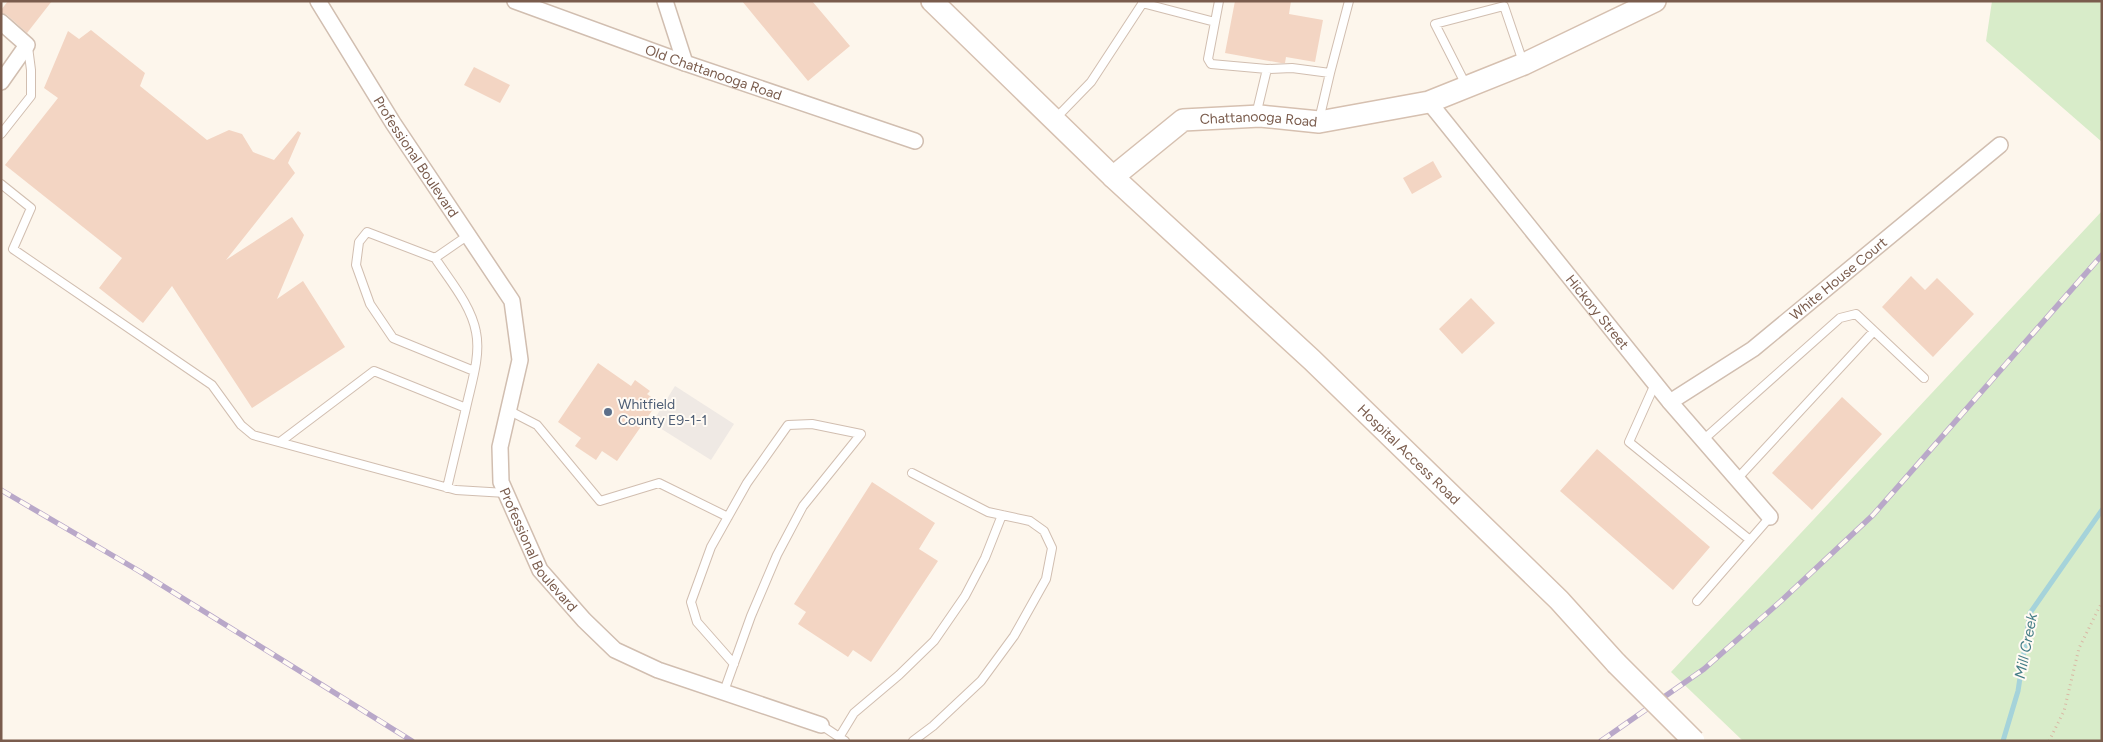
<svg xmlns="http://www.w3.org/2000/svg" width="2103" height="742" font-family="Figtree,sans-serif">
<style>
.industrial{fill:#efe9e4}
.green{fill:#d8ecc9}
.lines{fill:none;stroke-linecap:round;stroke-linejoin:round}
.stream{stroke:#a5d3da;stroke-width:5}
.building{fill:#f3d5c3}
.lane-casing{stroke:#d1beb0;stroke-width:10}
.street-casing{stroke:#d1beb0;stroke-width:18}
.secondary-casing{stroke:#d6c0b0;stroke-width:24}
.path{stroke:#d9b8a5;stroke-width:3;stroke-dasharray:1 4;stroke-linecap:butt}
.lane{stroke:#fff;stroke-width:8}
.street{stroke:#fff;stroke-width:15}
.secondary{stroke:#fff;stroke-width:21}
.rail-casing{stroke:#b9a8c9;stroke-width:5.5}
.rail{stroke:#fffaf3;stroke-width:4;stroke-dasharray:11;stroke-linecap:butt}
.secondary-bridge-casing{stroke:#d6c0b0;stroke-width:24;stroke-linecap:butt}
.secondary-bridge{stroke:#fff;stroke-width:21}
.service-dot{fill:#5c6f8a;stroke:#fffaf3;stroke-width:2}
.labels{text-anchor:middle;dominant-baseline:central;stroke-width:4;stroke-linejoin:round;paint-order:stroke}
.street-label{font-size:14px;fill:#7a5c4d;stroke:#fffaf3}
.service-label{font-size:14px;fill:#4e5e75;stroke:#fffaf3;text-anchor:start}
.water-label{font-size:15px;font-style:italic;fill:#437c86;stroke:#fffaf3}
</style>
<rect width="100%" height="100%" fill="#fdf6ec"/>
<!-- industrial -->
<path class="industrial" d="M675 386 734 424 711 460 652 423Z"/>
<!-- green -->
<path class="green" d="M1992 1H2102V142L1986 41Z
M2102 211V741H1743L1671 672Z"/>
<g class="lines">
<!-- stream -->
<path class="stream" d="M2003 741 2018 691 2030 613 2102 510"/>
</g>
<!-- building -->
<path class="building" d="M8 1H52L27 33 7 15 1 13V10Z
M742 1H812L850 46 808 81Z
M1235 1H1291L1289 14 1323 20 1315 62 1286 57 1285 63H1281L1225 53Z
M91 30 145 73 140 86 207 140 229 130 242 134 253 152 274 160 298 131 301 133 288 163 295 173 226 260 292 217 304 235 277 299 303 281 345 347 252 408 172 286 143 323 99 288 122 258 5 165 58 98 44 88 68 31 79 39Z
M474 67 510 85 500 103 464 85Z
M1433 161 1442 177 1412 194 1403 178Z
M1911 276 1925 290 1937 278 1974 314 1933 357 1882 307Z
M1471 298 1495 323 1462 354 1439 329Z
M598 363 631 386 635 380 650 391 647 394 658 402 617 461 602 451 596 460 575 446 581 438 558 422Z
M1842 397 1882 434 1812 510 1772 473Z
M1597 449 1710 547 1673 590 1560 491Z
M872 482 935 523 919 549 938 561 871 662 853 650 848 657 798 624 806 612 794 604Z"/>
<g class="lines">
<!-- lane casing -->
<g class="lane-casing">
<path id="lane" d="M1219 1 1208 59 1211 64 1267 69 1292 68 1330 73 1349 1
M1142 3 1215 22
M1466 85 1435 24 1504 6 1523 62
M1256 115 1267 69
M1055 119 1091 82 1144 1
M1319 120 1330 73
M1 134 31 96V70L28 47
M1 184 31 208 13 249 212 385 241 425 253 435 456 490 506 493
M435 258 367 232 359 242 356 265 370 304 393 338 474 371
M1655 384 1629 442 1750 540
M466 408C471 384 481 356 476 332 471 305 450 281 435 258L467 236
M508 410 537 425 600 501 659 483 728 517
M1703 440 1840 318 1856 314 1924 378
M280 442 374 371 466 408 447 488
M912 473 988 512 1030 521 1044 531 1052 548 1046 579 1014 636 981 681 933 726 913 741
M1737 479 1874 331
M1697 601 1770 517
M723 694 751 616 777 555 803 506 861 434 812 424 788 425 747 483 711 547 691 602 697 622 734 664
M821 725 845 741
M840 736 854 713 899 675 934 641 965 596 985 558 1002 515"/>
</g>
<!-- street casing -->
<g class="street-casing">
<g id="street">
<path id="s1" d="M318 1 393 123 512 301 520 360 500 447 501 482 540 570 584 620 615 650 658 670 821 725"/>
<path id="s2" d="M515 1 685 63 915 141"/>
<path d="M665 1 685 63"/>
<path d="M1 22 27 45 1 82"/>
<path id="s3" d="M1429 102 1670 402 1770 517"/>
<path id="s4" d="M1670 402 1753 349 2000 145"/>
</g>
</g>
<!-- secondary casing -->
<g class="secondary-casing">
<g id="secondary">
<path id="s5" d="M932 1 1113 177 1312 360 1559 600 1616 663"/>
<path id="s6" d="M1113 177 1183 120 1260 116 1319 122 1429 102 1524 64 1655 1"/>
</g>
</g>
<!-- path -->
<path class="path" d="M2049 741 2064 711 2079 648 2102 602"/>
<!-- lane -->
<use href="#lane" class="lane"/>
<!-- street -->
<use href="#street" class="street"/>
<!-- secondary -->
<use href="#secondary" class="secondary"/>
<!-- rail casing -->
<g class="rail-casing">
<path id="rail" d="M1 490 139 571 412 741
M1601 741 1704 669 1781 601 1873 515 2102 255"/>
</g>
<!-- rail -->
<use href="#rail" class="rail"/>
<!-- secondary-bridge casing -->
<g class="secondary-bridge-casing">
<path id="secondary-bridge" d="M1616 663 1694 741"/>
</g>
<!-- secondary-bridge -->
<use href="#secondary-bridge" class="secondary-bridge"/>
</g>
<!-- markers -->
<circle class="service-dot" cx="608" cy="412" r="5"/>
<g class="labels">
<!-- street labels -->
<g class="street-label">
<text stroke="none"><textPath href="#s2" startOffset="211">Old Chattanooga Road</textPath></text>
<text stroke="none"><textPath href="#s6" startOffset="166">Chattanooga Road</textPath></text>
<text stroke="none"><textPath href="#s1" startOffset="184">Professional Boulevard</textPath></text>
<text stroke="none"><textPath href="#s4" startOffset="209">White House Court</textPath></text>
<text stroke="none"><textPath href="#s3" startOffset="269">Hickory Street</textPath></text>
<text stroke="none"><textPath href="#s5" startOffset="658">Hospital Access Road</textPath></text>
<text stroke="none"><textPath href="#s1" startOffset="619">Professional Boulevard</textPath></text>
</g>
<!-- service labels -->
<g class="service-label">
<text x="618" y="404">Whitfield<tspan x="618" dy="16">County E9-1-1</tspan></text>
</g>
<!-- water labels -->
<g class="water-label">
<text transform="translate(2026 646) rotate(-79)">Mill Creek</text>
</g>
</g>
<!-- border -->
<rect width="2103" height="742" fill="none" stroke="#7a5c4d" stroke-width="5"/>
</svg>
